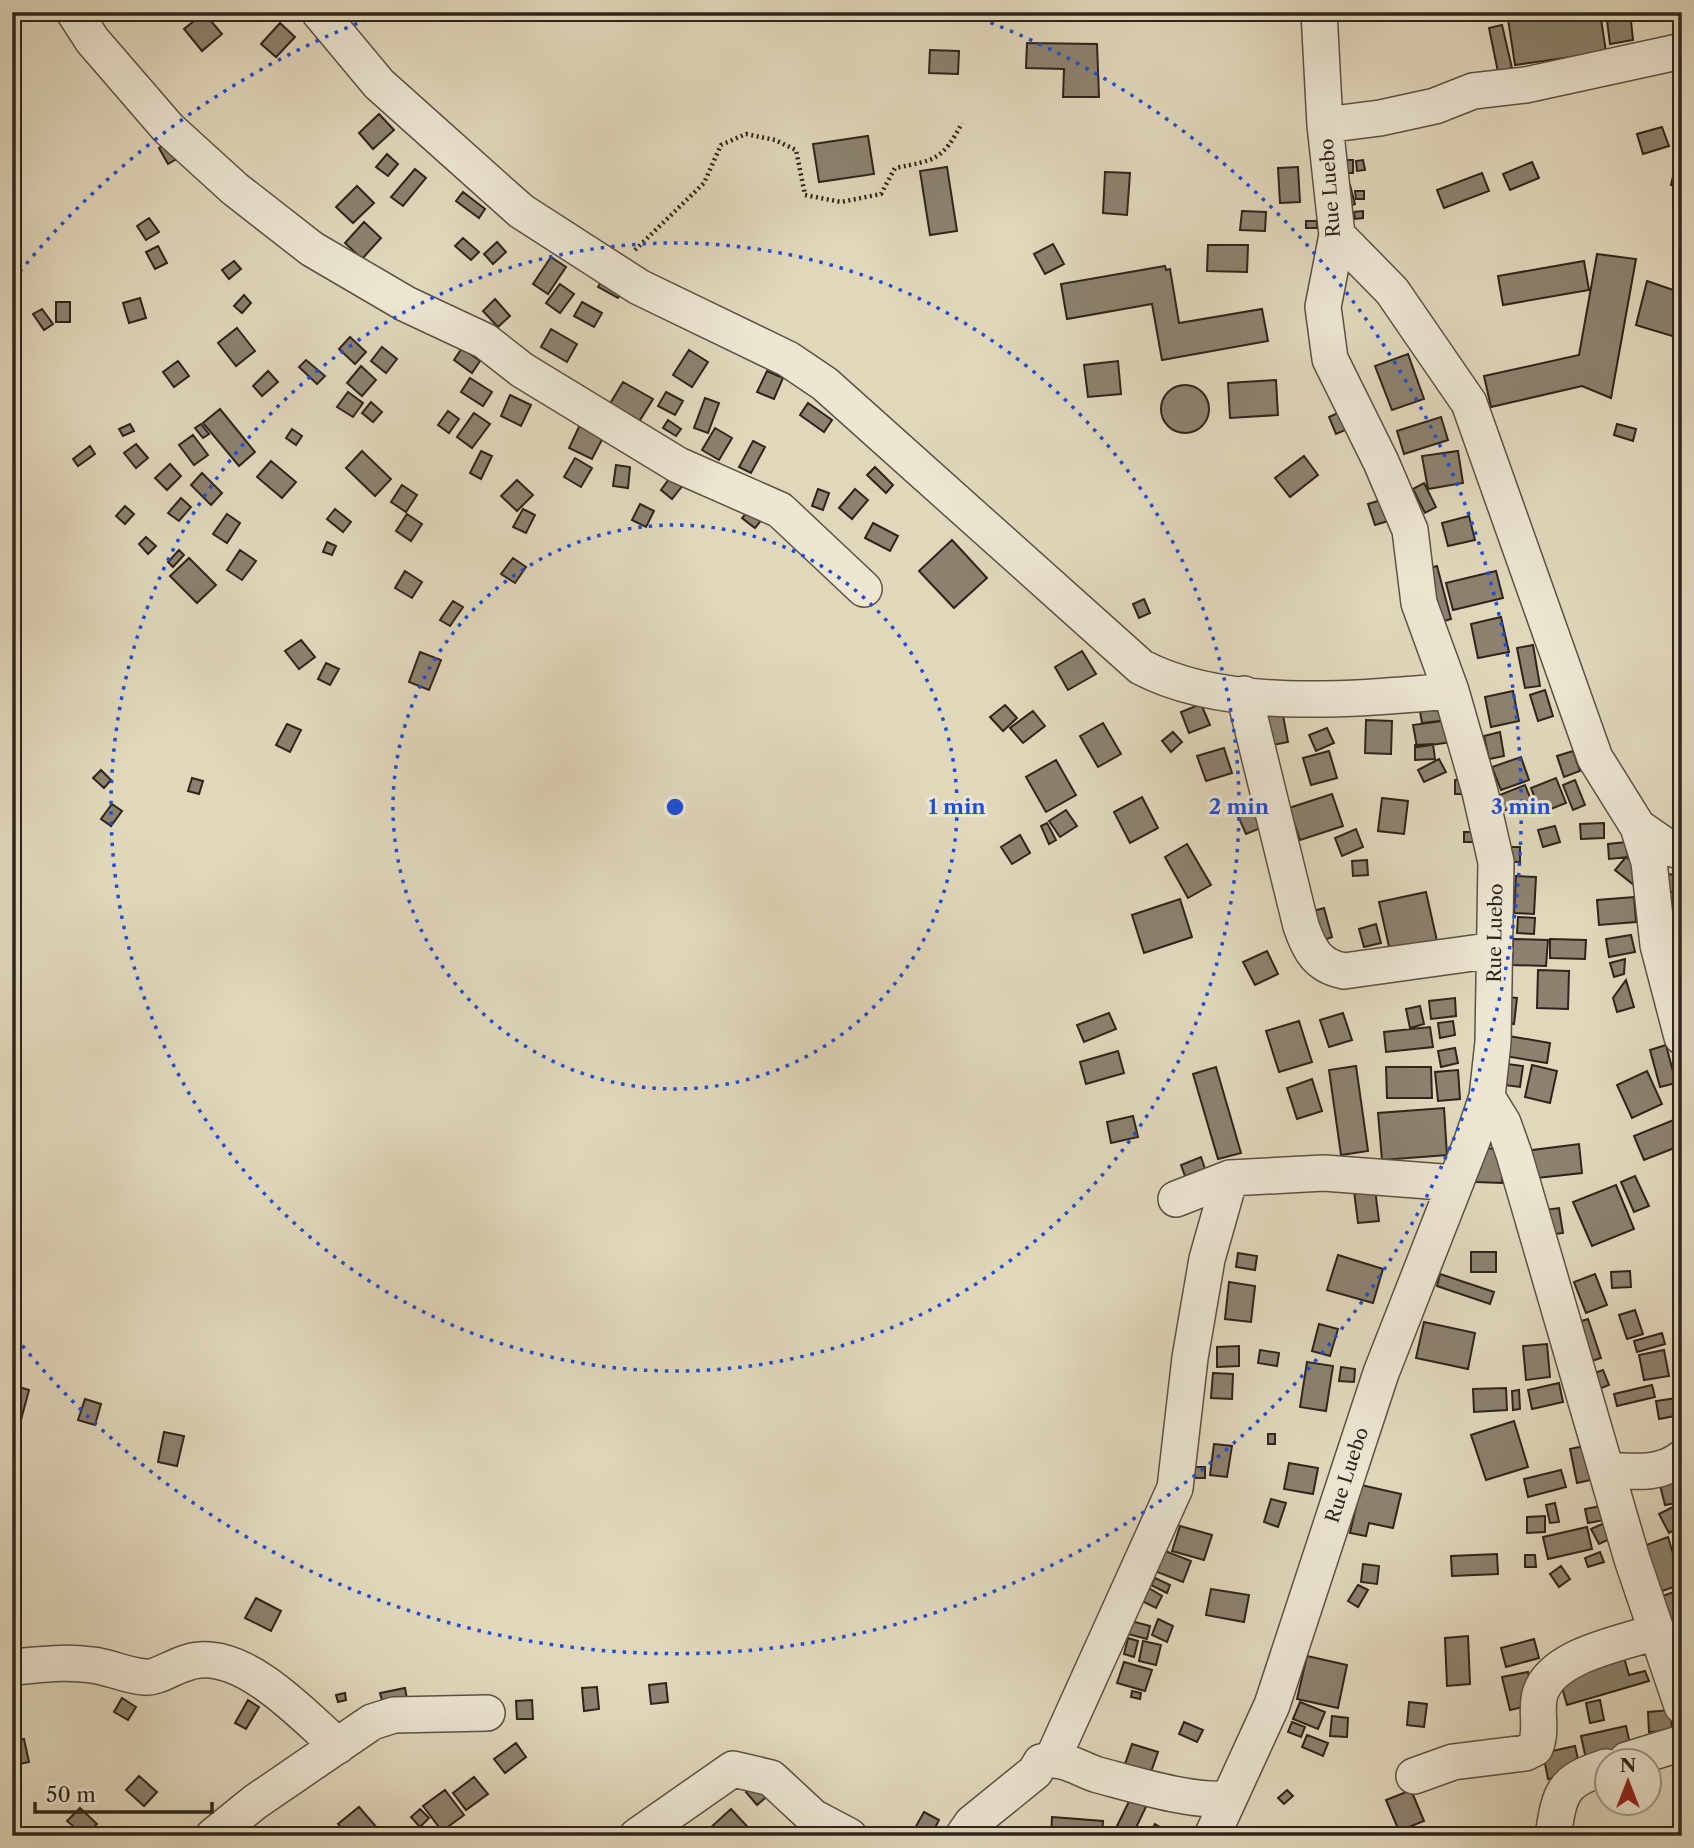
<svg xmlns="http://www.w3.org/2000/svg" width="1694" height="1848" font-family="'Libre Caslon Text',serif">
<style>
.building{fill:#8c826f;stroke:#2f241c;stroke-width:2}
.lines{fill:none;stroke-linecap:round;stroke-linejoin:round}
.minor-casing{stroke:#5c5144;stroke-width:38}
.path{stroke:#2f241c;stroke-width:4.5;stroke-dasharray:2 3.5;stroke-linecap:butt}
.minor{stroke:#ece6d3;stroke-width:35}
.ring{fill:none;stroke:#1d4ed8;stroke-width:3.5;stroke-dasharray:3.5 7}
.labels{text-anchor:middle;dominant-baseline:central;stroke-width:6;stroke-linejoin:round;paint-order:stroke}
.street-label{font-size:19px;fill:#2f241c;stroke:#ece6d3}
.centre{fill:#1d4ed8;stroke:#ece6d3;stroke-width:3.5}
.ring-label{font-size:21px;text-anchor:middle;font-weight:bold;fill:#1d4ed8;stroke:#ece6d3;stroke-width:6;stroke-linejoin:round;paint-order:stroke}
</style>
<rect width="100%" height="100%" fill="#e1d8bc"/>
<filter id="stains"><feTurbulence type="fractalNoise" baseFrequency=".00286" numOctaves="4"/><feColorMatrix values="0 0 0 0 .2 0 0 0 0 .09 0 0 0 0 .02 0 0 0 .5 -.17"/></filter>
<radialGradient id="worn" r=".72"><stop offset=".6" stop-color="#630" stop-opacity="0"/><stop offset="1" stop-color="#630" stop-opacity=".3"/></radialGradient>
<!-- building -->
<path class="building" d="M237 12H254L243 20Z
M1507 12H1600L1606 52 1515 65Z
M1606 12H1630L1633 40 1610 44Z
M1673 12H1682V34L1678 35Z
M204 13 222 34 202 51 184 29Z
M280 23 295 37 276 57 261 44Z
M1502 25 1512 68 1498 72 1489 28Z
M1027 43 1097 44 1099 97H1063L1064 69 1026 68Z
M930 50 959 51 958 74 929 73Z
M379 114 394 130 373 149 359 133Z
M1662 127 1669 146 1643 154 1637 134Z
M868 136 874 174 819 182 813 144Z
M172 140 182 156 168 164 159 148Z
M387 154 398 164 388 176 376 167Z
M1678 155 1682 156V187L1671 185Z
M1339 160H1353V173H1340Z
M1363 160 1365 170 1357 171 1356 161Z
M1532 162 1539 178 1510 190 1503 174Z
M947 167 957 231 930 235 920 171Z
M1298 167 1300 202 1280 203 1278 168Z
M415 169 426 178 403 206 391 197Z
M1105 172 1130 173 1127 215 1103 213Z
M1482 173 1489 191 1444 208 1437 190Z
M1350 185 1355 204 1346 207 1341 188Z
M357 186 374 203 353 223 336 207Z
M1355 191H1364V199H1356Z
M463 192 485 209 479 218 456 201Z
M1242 211 1266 212 1265 231 1240 230Z
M1363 211V218L1355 219 1354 212Z
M149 218 159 232 146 240 137 226Z
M1306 221H1317V228H1306Z
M364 222 381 238 362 259 345 243Z
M463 238 479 252 471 260 455 246Z
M497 242 506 252 493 264 484 254Z
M1053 244 1064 264 1045 274 1034 254Z
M1208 245H1248L1247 272 1207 271Z
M158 246 167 263 155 269 146 252Z
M1597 254 1636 259 1611 398 1582 386 1491 407 1484 376 1579 355Z
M551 257 566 267 548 294 533 284Z
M234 261 241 269 229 279 222 270Z
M1584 261 1589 290 1503 305 1498 276Z
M1165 266 1166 270 1170 269 1179 323 1262 309 1268 341 1162 360 1152 304 1067 319 1061 284Z
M606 274 626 286 618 298 598 287Z
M1647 281 1682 293V339L1636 325Z
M560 284 574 294 560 313 546 303Z
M244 295 251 303 242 313 234 306Z
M140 298 146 318 129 323 123 303Z
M495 299 510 316 498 327 483 311Z
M56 302H70V322H56Z
M582 302 602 313 594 327 574 316Z
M42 309 53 324 44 330 33 314Z
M237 328 255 351 236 366 218 343Z
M551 329 577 344 567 362 541 347Z
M350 337 366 352 355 364 339 349Z
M382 347 397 359 386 373 371 361Z
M462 348 480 361 472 373 454 360Z
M689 350 708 362 692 387 673 375Z
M1408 354 1424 399 1392 410 1375 366Z
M306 360 325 376 317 384 299 367Z
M178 361 189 376 174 387 163 372Z
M1118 361 1121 394 1088 397 1084 365Z
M361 366 376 380 362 396 347 383Z
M268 371 278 382 262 396 253 386Z
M767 371 783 378 774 399 757 392Z
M470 378 492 392 483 406 461 392Z
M1276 380 1278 415 1230 418 1228 383Z
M623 382 653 399 637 425 608 407Z
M1161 409a24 24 0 1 1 48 0a24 24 0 1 1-48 0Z
M348 392 363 403 353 417 337 407Z
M666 392 683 401 675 415 658 406Z
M510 395 531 405 521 426 501 416Z
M705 398 719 403 708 433 694 428Z
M371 402 382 412 373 422 362 413Z
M808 403 832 420 824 432 800 415Z
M220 409 255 452 239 466 203 423Z
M448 411 459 419 449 433 438 425Z
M1342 411 1350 428 1336 434 1329 417Z
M474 413 490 424 472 448 457 437Z
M585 414 609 426 592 459 569 448Z
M1441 417 1448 440 1404 454 1397 431Z
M668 420 681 429 676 436 663 428Z
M130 424 134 431 123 436 119 429Z
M201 424 209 434 203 438 195 428Z
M1617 424 1636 429 1633 441 1614 435Z
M715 428 732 438 719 460 702 450Z
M292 429 302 436 296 445 286 438Z
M193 435 208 455 194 465 179 445Z
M753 441 765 447 751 473 739 467Z
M136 444 148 458 136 468 124 453Z
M90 446 95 454 78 466 73 459Z
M362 451 391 479 375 496 346 468Z
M481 451 492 456 481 479 470 473Z
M1458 451 1463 483 1428 489 1422 456Z
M1304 456 1318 475 1290 497 1275 478Z
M575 458 592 468 581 487 564 477Z
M271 461 296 482 282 498 257 477Z
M170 464 181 476 167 490 155 478Z
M616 465 630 467 628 488 613 486Z
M875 467 893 485 886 493 867 475Z
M202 473 222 493 211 505 191 485Z
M671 476 683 485 672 499 661 490Z
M517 480 533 495 517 511 501 496Z
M1424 483 1436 507 1425 513 1413 489Z
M402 485 417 495 406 512 391 502Z
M818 489 829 493 823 510 812 506Z
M855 489 868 500 852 519 839 508Z
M181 498 191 507 179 521 168 513Z
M1381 500 1388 521 1375 525 1368 504Z
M640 504 654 511 646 527 632 520Z
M754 504 766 514 755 528 742 518Z
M125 506 134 514 125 524 116 516Z
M335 509 351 522 343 532 327 519Z
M523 509 535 515 526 533 513 527Z
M227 514 240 523 227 543 213 534Z
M407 514 422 524 411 541 396 531Z
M1469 516 1475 540 1448 546 1442 523Z
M873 523 898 536 890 551 865 538Z
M146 537 156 546 148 554 139 544Z
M952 540 987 578 954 608 919 571Z
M327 542 336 546 332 555 323 552Z
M179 550 184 555 173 567 168 562Z
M240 550 256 561 242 580 227 570Z
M189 558 216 585 197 603 170 576Z
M513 558 526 567 515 583 501 574Z
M1437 566 1451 619 1437 623 1423 570Z
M405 571 422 582 412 598 395 588Z
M1496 571 1503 598 1453 610 1446 583Z
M1144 599 1150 613 1139 618 1133 604Z
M453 601 463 607 450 626 440 620Z
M1501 617 1509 652 1478 658 1471 624Z
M301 640 315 657 299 669 285 651Z
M1533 645 1540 686 1525 688 1517 648Z
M1082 651 1096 674 1068 690 1055 667Z
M420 652 441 660 429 690 409 682Z
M326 663 339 669 330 685 318 679Z
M1545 690 1553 716 1538 721 1530 695Z
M1513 691 1519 721 1491 727 1485 697Z
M1280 699 1288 742 1263 747 1255 704Z
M1445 701 1448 720 1422 723 1419 705Z
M1201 704 1210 725 1189 733 1181 712Z
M1005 705 1017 718 1003 731 990 717Z
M1033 711 1045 726 1023 743 1010 728Z
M1366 720 1392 721 1391 754 1365 753Z
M1449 720 1452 742 1417 747 1413 725Z
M1103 723 1121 754 1098 767 1080 736Z
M287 724 301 730 290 752 276 745Z
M1327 728 1334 743 1316 751 1309 735Z
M1173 732 1182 742 1171 752 1162 741Z
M1500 732 1504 756 1489 759 1484 736Z
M1433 744 1435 759 1415 760V745Z
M1224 748 1232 773 1206 781 1197 756Z
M1329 751 1337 778 1311 785 1303 758Z
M1573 751 1580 771 1564 777 1557 756Z
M1521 757 1529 780 1501 790 1492 767Z
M1439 759 1446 772 1424 782 1418 770Z
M1056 760 1076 795 1046 812 1026 777Z
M101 770 111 780 104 788 93 778Z
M192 778 203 781 199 794 188 791Z
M1556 778 1566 803 1541 813 1531 788Z
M1455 780H1466V794H1455Z
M1575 780 1585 805 1573 810 1563 785Z
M1525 785 1531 800 1503 811 1497 796Z
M1332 794 1343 826 1300 840 1289 808Z
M1142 797 1158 828 1130 843 1114 812Z
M1382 798 1408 801 1404 834 1378 831Z
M112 804 122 811 111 826 101 819Z
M1260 806 1268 825 1246 834 1238 816Z
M1066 810 1077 826 1060 837 1049 821Z
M1047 823 1056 840 1049 844 1041 826Z
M1604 823V838L1581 839 1580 824Z
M1555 826 1560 842 1543 847 1538 830Z
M1356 829 1363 847 1342 856 1335 838Z
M1464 832H1475V842H1464Z
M1020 835 1030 853 1012 864 1001 847Z
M1626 842 1628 857 1609 859 1608 844Z
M1187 844 1211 885 1188 898 1165 857Z
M1508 847H1520V862H1508Z
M1626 857 1650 876 1639 889 1615 870Z
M1367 860 1368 875 1353 876 1352 861Z
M1664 874 1682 875V894L1662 891Z
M1516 876 1536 877 1534 914 1514 913Z
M1426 892 1437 941 1390 951 1379 902Z
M1634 897 1636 922 1599 925 1597 900Z
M1180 899 1192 937 1144 953 1132 915Z
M1682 905V920L1675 910Z
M1324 908 1332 937 1312 944 1303 914Z
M1518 917 1535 918 1534 934 1517 933Z
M1376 924 1381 943 1364 947 1359 929Z
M1631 935 1635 952 1609 957 1606 939Z
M1513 939 1548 940 1546 966 1512 965Z
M1550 939 1586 940 1585 959 1550 958Z
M1267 951 1278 974 1255 985 1243 962Z
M1625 959 1624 974 1614 977 1610 963Z
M1538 970 1569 971 1568 1009 1537 1008Z
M1626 980 1634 1007 1617 1012 1613 998Z
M1504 997 1517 998 1514 1024 1501 1022Z
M1455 998 1456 1016 1431 1019 1429 1001Z
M1420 1006 1424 1024 1410 1028 1406 1009Z
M1109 1013 1116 1029 1084 1042 1077 1025Z
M1343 1013 1352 1040 1329 1047 1320 1020Z
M1299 1021 1312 1062 1279 1072 1266 1031Z
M1453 1021 1455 1035 1440 1038 1438 1023Z
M1430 1027 1433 1047 1386 1052 1384 1032Z
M1503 1035 1550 1043 1547 1063 1499 1055Z
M1666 1045 1676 1083 1660 1087 1650 1050Z
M1455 1048 1458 1063 1441 1067 1438 1051Z
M1118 1051 1124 1073 1086 1084 1080 1062Z
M1507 1064 1523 1066 1520 1087 1504 1085Z
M1532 1065 1557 1071 1550 1103 1525 1097Z
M1356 1066 1368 1151 1341 1155 1329 1070Z
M1216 1067 1241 1153 1218 1159 1193 1074Z
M1386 1067H1431L1432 1098H1387Z
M1458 1070 1460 1099 1438 1101 1435 1072Z
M1647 1071 1662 1104 1632 1118 1617 1085Z
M1312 1079 1322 1111 1297 1119 1287 1088Z
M1444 1108 1447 1155 1382 1160 1378 1113Z
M1133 1116 1138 1137 1111 1143 1107 1122Z
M1676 1119 1682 1132V1145L1644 1160 1634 1136Z
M1579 1144 1582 1173 1528 1179 1525 1151Z
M1478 1148 1503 1149 1502 1183 1476 1182Z
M1201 1157 1205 1169 1185 1176 1181 1165Z
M1635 1176 1649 1206 1634 1212 1621 1182Z
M1616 1185 1634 1229 1592 1246 1573 1202Z
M1375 1189 1379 1221 1358 1223 1354 1191Z
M1559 1208 1563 1233 1548 1235 1544 1210Z
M1471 1252H1496V1272H1471Z
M1238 1253 1257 1256 1255 1270 1236 1267Z
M1338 1255 1383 1269 1373 1303 1327 1290Z
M1630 1271 1631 1287 1612 1288 1611 1272Z
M1440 1274 1494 1292 1490 1304 1437 1286Z
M1595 1274 1607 1305 1586 1313 1574 1282Z
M1229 1282 1255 1286 1251 1322 1225 1319Z
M1635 1310 1643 1334 1627 1339 1619 1315Z
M1588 1319 1601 1358 1585 1363 1572 1324Z
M1424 1322 1475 1333 1468 1369 1416 1358Z
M1319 1324 1338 1329 1330 1356 1312 1351Z
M1662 1333 1665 1344 1637 1352 1634 1341Z
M1547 1344 1550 1377 1526 1380 1523 1346Z
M1239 1346V1366L1217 1367V1347Z
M1260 1350 1279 1353 1277 1366 1258 1363Z
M1664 1350 1669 1376 1644 1380 1639 1355Z
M1307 1362 1333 1366 1326 1411 1300 1407Z
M1341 1367 1355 1369 1354 1382 1339 1381Z
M1603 1370 1609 1385 1589 1393 1583 1377Z
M1213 1373 1233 1374 1232 1399 1211 1398Z
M1559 1383 1563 1402 1532 1409 1528 1390Z
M12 1385 29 1390 18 1431 12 1430Z
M1652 1385 1655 1397 1617 1406 1614 1394Z
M1506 1388 1507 1410 1474 1412 1473 1389Z
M1519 1390 1520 1409 1513 1410 1512 1391Z
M1677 1398 1680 1415 1659 1419 1656 1401Z
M85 1399 101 1404 95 1425 78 1420Z
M1514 1421 1528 1467 1486 1480 1471 1435Z
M164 1432 184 1436 177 1466 158 1462Z
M1268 1434H1275V1444H1268Z
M1214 1444 1232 1446 1227 1477 1210 1475Z
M1588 1445 1595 1479 1577 1483 1570 1449Z
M1289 1463 1318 1468 1313 1494 1284 1489Z
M1193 1467H1205V1478H1193Z
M1561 1470 1566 1487 1528 1497 1524 1479Z
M1682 1480V1502L1665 1505 1660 1485Z
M1361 1485 1401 1494 1393 1528 1369 1523 1366 1536 1350 1533Z
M1271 1499 1286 1503 1278 1527 1264 1522Z
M1555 1503 1559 1522 1550 1523 1546 1505Z
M1601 1506 1604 1520 1588 1523 1585 1509Z
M1675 1506 1682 1526 1669 1533 1659 1514Z
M1545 1516V1532L1527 1533V1517Z
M1609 1521 1616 1536 1599 1544 1591 1529Z
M1180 1526 1212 1535 1204 1560 1172 1551Z
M1587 1527 1592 1549 1548 1559 1543 1537Z
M1668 1537 1682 1584 1654 1594 1638 1548Z
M1160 1549 1191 1561 1183 1582 1152 1570Z
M1600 1552 1604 1562 1588 1567 1585 1558Z
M1497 1554 1498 1574 1452 1576 1451 1556Z
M1525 1555H1535L1536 1567H1525Z
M1363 1564 1379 1566 1377 1584 1361 1582Z
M1561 1566 1570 1579 1559 1587 1550 1574Z
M1155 1578 1170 1585 1167 1593 1151 1585Z
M1358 1585 1368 1590 1358 1607 1348 1601Z
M1147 1587 1162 1596 1156 1608 1140 1600Z
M1211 1589 1249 1595 1244 1622 1206 1615Z
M1682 1589V1616L1666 1622 1657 1598Z
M256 1598 281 1611 271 1631 245 1618Z
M1158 1619 1173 1626 1167 1642 1152 1635Z
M1131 1621 1150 1626 1147 1639 1128 1634Z
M1468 1636 1470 1684 1447 1686 1445 1638Z
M1128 1638 1138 1641 1134 1657 1124 1654Z
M1534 1639 1539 1658 1506 1667 1501 1648Z
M1143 1641 1161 1645 1156 1665 1139 1661Z
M1620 1644 1629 1675 1645 1671 1649 1681 1567 1705 1555 1663Z
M1307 1656 1347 1665 1338 1708 1297 1699Z
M1124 1662 1152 1670 1145 1691 1117 1683Z
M1528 1672 1536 1704 1510 1710 1502 1677Z
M666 1683 668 1702 651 1704 649 1685Z
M597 1687 599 1709 584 1711 582 1688Z
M405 1688 407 1699 383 1704 380 1693Z
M1132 1691 1141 1693 1140 1699 1131 1697Z
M345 1693 346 1700 338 1702 336 1695Z
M122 1698 136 1707 128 1720 114 1712Z
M248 1700 259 1707 246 1729 235 1723Z
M532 1700 533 1719H517L516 1701Z
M1600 1700 1604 1720 1590 1723 1586 1703Z
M1300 1702 1325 1712 1318 1729 1293 1719Z
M1409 1702 1427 1704 1424 1727 1407 1725Z
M1671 1710 1672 1731 1649 1732 1648 1712Z
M1332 1716 1348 1718 1347 1737 1330 1736Z
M1184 1722 1203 1730 1197 1742 1179 1734Z
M1292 1722 1305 1727 1301 1737 1288 1732Z
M1626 1726 1631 1749 1586 1759 1581 1736Z
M1307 1735 1328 1743 1323 1756 1302 1747Z
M24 1739 29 1762 15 1765 12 1741Z
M516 1743 526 1757 505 1773 494 1759Z
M1132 1744 1158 1752 1151 1772 1125 1764Z
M1575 1746 1581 1772 1548 1779 1543 1753Z
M139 1776 157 1792 144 1806 126 1790Z
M474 1777 488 1794 466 1810 453 1793Z
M759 1780 771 1793 757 1805 746 1792Z
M1137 1785 1153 1792 1133 1834 1117 1826Z
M445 1790 464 1815 442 1831 423 1806Z
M1287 1790 1293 1796 1284 1804 1278 1798Z
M1411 1790 1424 1821 1399 1831 1386 1800Z
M359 1807 384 1836H348L338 1824Z
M80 1808 97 1824 85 1836 67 1821Z
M420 1809 429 1818 420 1827 411 1817Z
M731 1809 756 1836H715L709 1829Z
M924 1812 939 1820 931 1836 915 1828Z
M1052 1817 1103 1821 1102 1836H1051Z
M1155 1824 1175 1836H1148Z"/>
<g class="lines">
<!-- minor casing -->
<g class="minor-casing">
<path id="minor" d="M74 12 92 40 168 128 235 189 312 249 406 304 485 341 522 370 678 465 780 510 864 589
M319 12 379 84 521 211 639 287 788 359 825 384 1141 667C1226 712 1357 699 1451 691
M1325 125 1380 118 1435 106 1473 91 1526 85 1682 51
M1337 235 1392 291 1469 403 1595 758 1638 827 1649 862 1658 945 1682 1037
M1244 694 1301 926C1309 949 1317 966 1344 971L1495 950
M1638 827 1667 847 1682 852
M1487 1097 1503 1123 1514 1154 1632 1559 1682 1706
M1176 1199 1230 1178 1324 1173 1455 1183
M1606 1470C1632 1471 1659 1476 1682 1458
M12 1667C40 1665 64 1661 92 1665 110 1667 127 1676 145 1677 159 1679 179 1661 200 1660 249 1656 303 1715 338 1746
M1053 1758 1175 1488 1190 1358 1207 1259 1230 1178
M1627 1760 1682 1743
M1414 1776 1453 1762 1525 1753 1535 1748C1543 1731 1535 1711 1540 1694 1552 1655 1620 1644 1655 1632
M213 1836 255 1802 372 1722 394 1715 487 1713
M637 1836 733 1769 771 1778 813 1817 849 1836
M963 1836 972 1823 1035 1772 1041 1762C1061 1755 1079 1769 1098 1775 1136 1785 1191 1802 1228 1799
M1212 1836 1272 1705 1381 1373 1472 1141 1487 1097 1493 1042 1496 862 1480 792 1451 691 1419 603 1410 530 1381 462 1330 359 1323 307 1337 235 1325 125 1319 12
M1553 1836C1560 1791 1562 1781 1606 1767"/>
</g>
<!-- path -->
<path class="path" d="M635 250 704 183 721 145 746 134 775 140 796 150 805 195 841 202 881 194 895 168C935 160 942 161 962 123"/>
<!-- minor -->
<use href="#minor" class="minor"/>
</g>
<!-- distance rings -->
<g class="ring">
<circle cx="675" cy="807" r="282"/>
<circle cx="675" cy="807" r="564"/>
<path d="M13 280A846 846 0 0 1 379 15M971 15A846 846 0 1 1 13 1334"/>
</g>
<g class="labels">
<!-- street labels -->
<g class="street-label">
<text transform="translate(1330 188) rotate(-94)">Rue Luebo</text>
<text transform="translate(1495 933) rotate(-89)">Rue Luebo</text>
<text transform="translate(1347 1475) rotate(-72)">Rue Luebo</text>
</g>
</g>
<circle cx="675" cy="807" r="10" class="centre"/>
<g class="ring-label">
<text x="957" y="814">1 min</text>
<text x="1239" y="814">2 min</text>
<text x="1521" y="814">3 min</text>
</g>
<!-- margin -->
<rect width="1694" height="1848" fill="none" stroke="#e1d8bc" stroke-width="42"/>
<rect x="14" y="14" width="1666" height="1820" fill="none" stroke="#2f241c" stroke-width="3.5"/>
<rect x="21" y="21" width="1652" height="1806" fill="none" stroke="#2f241c" stroke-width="2"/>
<!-- north arrow -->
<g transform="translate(1628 1782)"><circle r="33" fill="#ece6d3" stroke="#a0988a" stroke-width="2"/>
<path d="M0-5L12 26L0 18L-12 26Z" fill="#8f2418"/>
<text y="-10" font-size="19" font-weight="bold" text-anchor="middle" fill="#2f241c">N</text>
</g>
<!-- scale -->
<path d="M35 1802v10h177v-10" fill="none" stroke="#2f241c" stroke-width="3.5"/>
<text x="46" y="1802" font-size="21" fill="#2f241c" stroke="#ece6d3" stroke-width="5" paint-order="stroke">50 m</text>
<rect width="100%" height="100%" filter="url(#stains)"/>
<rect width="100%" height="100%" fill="url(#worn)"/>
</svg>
